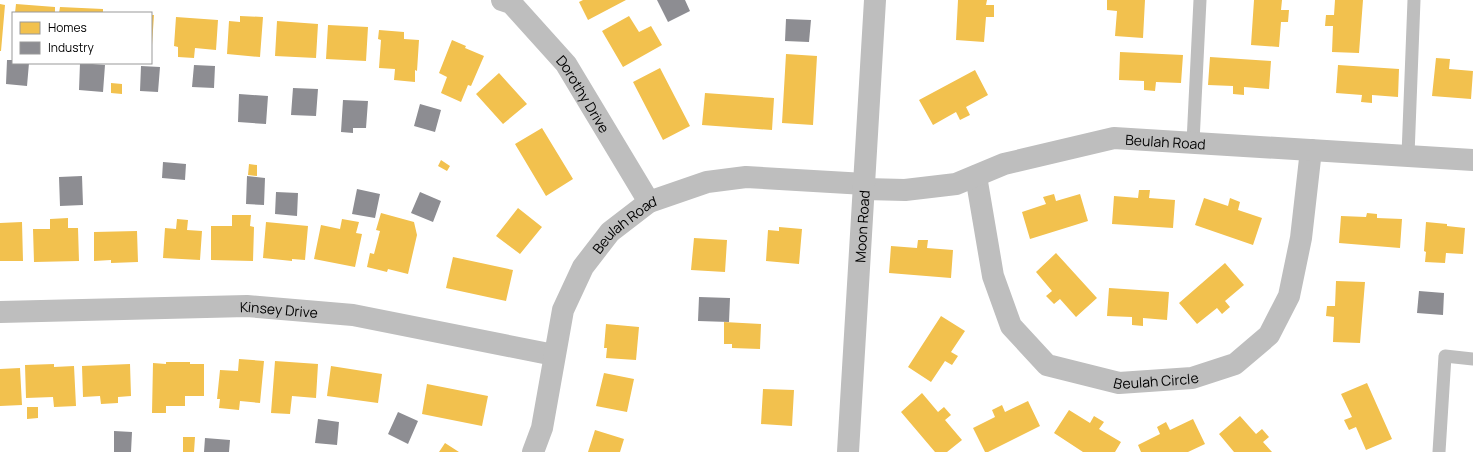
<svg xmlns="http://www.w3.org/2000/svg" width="1473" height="452" font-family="Manrope,sans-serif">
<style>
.homes{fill:#f2c14e}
.industry{fill:#8d8d92}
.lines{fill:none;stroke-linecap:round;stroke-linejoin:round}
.service{stroke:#bebebe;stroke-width:13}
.minor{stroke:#bebebe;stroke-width:22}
.labels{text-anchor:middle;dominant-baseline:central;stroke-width:4;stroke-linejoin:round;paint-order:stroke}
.street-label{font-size:14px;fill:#000;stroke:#fff}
</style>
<rect width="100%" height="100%" fill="#fff"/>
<!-- homes -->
<path class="homes" d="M583 0H626L588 20 579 2Z
M958 0H987L986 5H994V17H986L984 42 956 40Z
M1107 0H1145L1143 38 1115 36 1117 11 1107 10Z
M1254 0H1282L1281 10H1289L1288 22H1281L1279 47 1251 45Z
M1335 0H1363L1359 53 1332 52 1333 26H1325L1326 15H1334Z
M0 4 5 5 1 51H0Z
M16 4 55 7V13H15Z
M60 7 103 9V13H59Z
M151 15H154L152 45H151Z
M240 16 263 17 260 57 227 54 229 21 240 22Z
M629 16 639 32 651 26 662 45 623 67 602 31Z
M176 17 218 20 216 50 195 48 194 58 178 57V47L174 46Z
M277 21 318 24 316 58 275 56Z
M328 25 368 27 366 61 326 59Z
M379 30 404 32V39L419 40 417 71 415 70V82L394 80 395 69 379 68 381 40 378 39Z
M452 40 466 46 465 48 484 56 471 86 468 85 461 102 441 93 447 77 439 73Z
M1120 52 1183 55 1181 83 1156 82 1155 91 1144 90V81L1119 80Z
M786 54 817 56 813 125 782 123Z
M1210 57 1271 61 1269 89 1244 87V95L1233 94V86L1208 85Z
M1436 58 1450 59 1449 69 1473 71 1471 99 1432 96Z
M1338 65 1399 69 1398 97 1372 95V103L1361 102 1362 95 1336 93Z
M660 68 690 126 663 140 633 82Z
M975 70 988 95 966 107 970 115 960 120 956 112 933 125 919 100Z
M499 73 527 104 503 124 476 94Z
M111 83 122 84V94L111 93Z
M705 93 774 98 772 130 702 125Z
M542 128 573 179 546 196 515 144Z
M441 160 450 166 447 171 438 166Z
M249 164 257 165V176L248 175Z
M1139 190H1150L1149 198 1175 200 1173 228 1112 224 1114 196 1138 198Z
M1054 194 1056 201 1080 194 1088 221 1030 239 1022 212 1046 204 1043 197Z
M1204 198 1228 206 1230 198 1240 202 1238 210 1262 218 1253 245 1195 225Z
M518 208 542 227 520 254 496 236Z
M381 213 414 222 417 235 408 274 388 269 387 272 367 267 370 253 374 254 380 231 376 230Z
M1367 213 1377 214V218L1402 219 1400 248 1339 243 1341 216 1366 217Z
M232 215H251L250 226 254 227 253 261 211 260V226H232Z
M68 218V228H78L79 261 34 262 33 229H50V219Z
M177 219 188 220 187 230 202 231 200 260 163 258 165 228 176 229Z
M342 219 359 222 356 233 362 234 355 267 314 259 321 225 340 229Z
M22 222 23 261H0V223Z
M266 222 308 226 305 260 292 259V261L263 258Z
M1426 222 1447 224V226L1465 228 1463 254 1446 253 1445 263 1425 262 1426 252 1424 251Z
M779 227 802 229 799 264 766 261 768 230 779 231Z
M137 231 138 262 111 263V260L94 261V232Z
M694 238 727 240 725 272 691 270Z
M918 240H928L927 248 953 250 951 278 889 273 891 246 917 248Z
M1056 253 1097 298 1076 317 1060 299 1054 304 1046 296 1052 291 1036 272Z
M453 257 513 270 506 301 446 288Z
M1225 263 1244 285 1225 301 1230 307 1222 314 1217 308 1197 324 1179 303Z
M1336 281 1365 282 1360 343 1333 342 1334 317 1326 316 1327 306H1335Z
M1109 288 1169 292 1167 320 1143 318V326L1132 325V317L1107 316Z
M941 316 965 331 951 352 958 356 952 365 945 361 931 382 908 367Z
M724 322 761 324 760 349 732 348V344H724Z
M606 324 639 327 636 360 606 358 607 348H604Z
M239 359 264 361 260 403 240 401 239 410 219 408 220 399H217L220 370 238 371Z
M275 361 318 364 316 398 292 396 290 414 271 413Z
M166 362H190V364H204V396H185V406H166V413H152L153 363 166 364Z
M54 364V367L74 366 76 406 54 407 53 397 26 398 25 365Z
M130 364 131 396 118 397V403L101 404 100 396 83 397 82 366Z
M331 366 382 374 378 403 327 396Z
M20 368 22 405 0 406V369Z
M604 373 634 379 627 412 596 406Z
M1367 383 1392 439 1366 450 1356 427 1349 430 1344 420 1352 417 1341 394Z
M427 384 488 396 482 426 422 414Z
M763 389 794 390 792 426 761 424Z
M922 393 938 412 944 407 951 415 945 420 962 440 947 452H935L901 412Z
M1028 401 1040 426 988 452H985L973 428 995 417 992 410 1002 405 1005 412Z
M27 407H38V418L27 419Z
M1069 410 1090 423 1094 416 1104 422 1099 429 1121 442 1115 452H1083L1054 433Z
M1240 416 1256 434 1262 429 1269 437 1263 442 1272 452H1234L1219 434Z
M1193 419 1205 444 1188 452H1141L1138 445 1160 434 1157 427 1166 422 1170 430Z
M595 430 624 439 620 452H588Z
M183 437H195L194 452H183Z
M445 443 459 452H439Z"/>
<!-- industry -->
<path class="industry" d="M657 0H685L690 11 668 22Z
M786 19 811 20 809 42 785 41Z
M7 60H13V63H29L27 86 6 84Z
M80 63 105 65 103 92 79 90Z
M194 65 215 66 214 88 192 87Z
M141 66 160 67 158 92 140 91Z
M293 88 318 89 316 116 291 115Z
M239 94 268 96 266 124 238 122Z
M343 100 368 101 366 128H353V133L341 132Z
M420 104 441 110 435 132 414 126Z
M163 162 186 164 185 180 162 178Z
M82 176 83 205 60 206 59 177Z
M247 176 265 178 264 205 246 204Z
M357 189 380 194 375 218 352 214Z
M276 192 298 193 297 216 275 214Z
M420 192 441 201 433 222 411 213Z
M1419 291 1444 293 1443 315 1417 313Z
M699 297 730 298 729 322 698 321Z
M398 412 418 421 408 444 388 434Z
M318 419 339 422 337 445 315 443Z
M114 431 132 432 131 452H114Z
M205 438 230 440 229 452H204Z"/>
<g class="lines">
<!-- service -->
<path class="service" d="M1193 142 1200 0
M1408 155 1414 0
M1439 452 1445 356 1473 359"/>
<!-- minor -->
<g class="minor">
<path id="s1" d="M502 0 511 3 566 64 649 202"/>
<path id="s2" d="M976 176 993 276 1011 326 1047 365 1119 383 1192 378 1235 364 1269 335 1289 296 1301 238 1311 150"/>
<path id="s3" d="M865 189 905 190 956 184 1004 164 1114 138 1473 160"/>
<path id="s4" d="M0 312 247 306 353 315 554 355"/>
<path id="s5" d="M533 452 542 428 563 310 583 267 610 232 649 202 707 182 746 177 865 184"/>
<path id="s6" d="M848 452 875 0"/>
</g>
</g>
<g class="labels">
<!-- street labels -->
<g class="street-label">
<text stroke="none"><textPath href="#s1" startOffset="126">Dorothy Drive</textPath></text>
<text stroke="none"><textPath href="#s3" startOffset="308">Beulah Road</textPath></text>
<text stroke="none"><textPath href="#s6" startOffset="226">Moon Road</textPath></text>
<text stroke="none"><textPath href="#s5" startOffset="253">Beulah Road</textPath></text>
<text stroke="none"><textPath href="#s4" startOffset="279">Kinsey Drive</textPath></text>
<text stroke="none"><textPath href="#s2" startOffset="319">Beulah Circle</textPath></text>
</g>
</g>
<!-- legend -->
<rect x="12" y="12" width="140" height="52" fill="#ffffff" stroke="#999999"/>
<rect x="20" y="22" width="20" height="12" fill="#f2c14e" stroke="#999999"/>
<text x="48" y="32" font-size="12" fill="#000000">Homes</text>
<rect x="20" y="42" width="20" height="12" fill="#8d8d92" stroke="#999999"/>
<text x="48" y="52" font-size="12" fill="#000000">Industry</text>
</svg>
